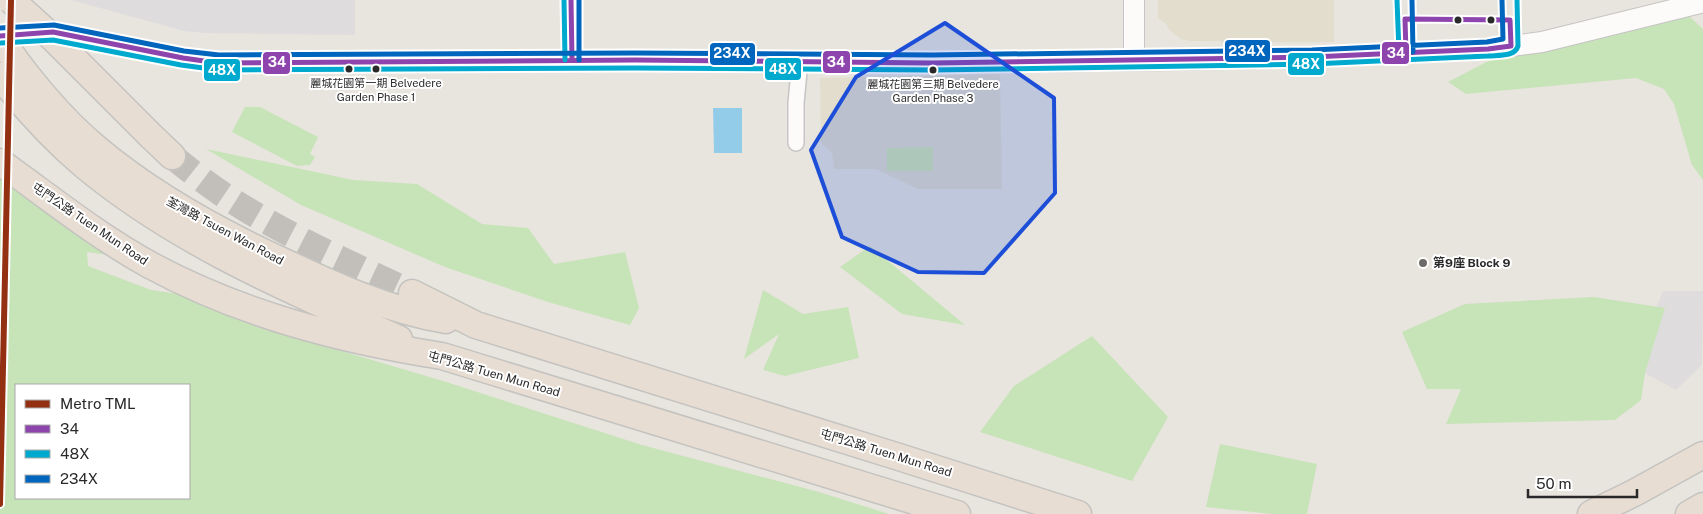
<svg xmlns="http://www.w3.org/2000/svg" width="1703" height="514" font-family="'Public Sans','Noto Sans TC',sans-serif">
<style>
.industrial{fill:#dfdcdd}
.education{fill:#e3ddcd}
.green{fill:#c7e3b8;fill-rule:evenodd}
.pitch{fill:#d1e7b5}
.water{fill:#93cce8}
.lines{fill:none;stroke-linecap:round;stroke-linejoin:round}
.highway-tunnel{stroke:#c2bfba;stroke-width:26;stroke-dasharray:26 13;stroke-linecap:butt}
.street-casing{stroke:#c6c4c4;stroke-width:18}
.secondary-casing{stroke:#c6c4c4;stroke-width:22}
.highway-casing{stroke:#c4c3c0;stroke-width:29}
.street{stroke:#fcfbfa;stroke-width:15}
.secondary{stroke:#fcfbfa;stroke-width:20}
.highway{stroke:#e8ddd2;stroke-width:26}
.highway-bridge-casing{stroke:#c4c3c0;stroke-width:29;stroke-linecap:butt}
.highway-bridge{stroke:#e8ddd2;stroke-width:26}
.bus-1-casing{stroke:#fff;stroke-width:9}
.bus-2-casing{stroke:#fff;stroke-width:9}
.bus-3-casing{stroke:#fff;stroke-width:9}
.bus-1{stroke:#8e44ad;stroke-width:5}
.bus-2{stroke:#00a9ce;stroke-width:5}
.bus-3{stroke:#0065bd;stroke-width:5}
.metro-1-casing{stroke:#fff;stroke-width:10}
.metro-1{stroke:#923011;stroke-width:6}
.marked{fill:#1d4ed8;fill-opacity:0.2;stroke:#1d4ed8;stroke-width:4;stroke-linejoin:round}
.bus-dot{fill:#292929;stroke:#fff;stroke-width:2}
.poi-dot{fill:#6c6b68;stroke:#fff;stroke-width:2}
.labels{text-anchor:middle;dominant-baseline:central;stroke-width:4;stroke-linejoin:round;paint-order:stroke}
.bus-label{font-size:11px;fill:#292929;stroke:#fff}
.street-label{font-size:12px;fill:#292929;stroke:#fff}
.poi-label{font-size:12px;font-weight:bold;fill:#292929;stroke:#fff;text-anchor:start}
.line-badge{stroke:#fff;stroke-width:2}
.badge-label{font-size:14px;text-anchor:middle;font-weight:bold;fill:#fff}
</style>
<rect width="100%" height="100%" fill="#e8e5de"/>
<!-- industrial -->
<path class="industrial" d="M71 0H355V35L204 33 184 31Z
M1663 291H1703L1702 365 1676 390 1620 360 1645 335Z"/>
<!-- education -->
<path class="education" d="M1158 0H1334V42L1222 43 1221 41H1189L1181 39 1169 30 1166 24 1158 18Z
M1000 74 1002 189H918L876 169H834L832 153 821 143 820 78Z"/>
<!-- green -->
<path class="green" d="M1688 15 1703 29V180L1692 165 1674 104 1664 89 1636 78 1466 94 1448 82 1496 57Z
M245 107H260L318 137 310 154 315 157 310 165 297 166 232 132Z
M206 149 353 180 417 184 482 224 528 228 554 264 625 252 639 308 630 325 548 302 445 267 301 205Z
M0 177 116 256 87 252 88 266 151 290 179 294 261 327 443 381 642 445 819 492 889 514H0ZM16 385H189V498H16Z
M870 246 965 325 902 314 840 267Z
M763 290 803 314 848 307 859 358 785 376 763 370 779 334 744 359Z
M1594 297 1665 308 1645 373 1641 400 1615 420 1446 424 1461 389H1427L1402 332 1465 304Z
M1092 336 1168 417 1132 481 980 432 1014 386Z
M1220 444 1317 464 1307 514H1273L1206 507Z"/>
<!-- pitch -->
<path class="pitch" d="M933 147V171H887V148Z"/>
<!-- water -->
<path class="water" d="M713 108H742V153H714Z"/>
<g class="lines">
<!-- highway-tunnel -->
<path class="highway-tunnel" d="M172 156C195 175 219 193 244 208 298 241 356 266 412 293"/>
<!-- street casing -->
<g class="street-casing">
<path id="street" d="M796 143V103L800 61"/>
</g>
<!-- secondary casing -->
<g class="secondary-casing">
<path id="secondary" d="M571 0 572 60
M1134 0V60
M20 34 53 32 101 41 183 58 218 63 635 60 932 63 1178 60 1312 57 1488 49 1542 42 1700 3"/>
</g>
<!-- highway casing -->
<g class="highway-casing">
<path id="highway" d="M0 38C25 76 62 120 97 149 153 196 217 231 282 261 335 286 387 310 446 320
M0 76C25 108 54 140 85 166 178 243 290 290 399 339
M151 136 172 156
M0 162C49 197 97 236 150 265 241 314 340 340 442 356L957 514
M412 293 476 325 899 457 1078 514
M1591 514 1634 493 1703 455
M1689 514 1703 506"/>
</g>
<!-- street -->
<use href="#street" class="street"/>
<!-- secondary -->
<use href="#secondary" class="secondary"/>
<!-- highway -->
<use href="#highway" class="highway"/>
<!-- highway-bridge casing -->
<g class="highway-bridge-casing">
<path id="highway-bridge" d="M11 0 54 39 151 136"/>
</g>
<!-- highway-bridge -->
<use href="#highway-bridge" class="highway-bridge"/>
<!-- bus-1 casing -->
<g class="bus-1-casing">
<path id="bus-1" d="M571 0 572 60
M0 36 53 32 183 58 218 63 635 60 932 63 1312 57 1488 49 1511 46 1510 20 1405 19 1406 52"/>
</g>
<!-- bus-2 casing -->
<g class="bus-2-casing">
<path id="bus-2" d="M564 0 565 60
M1397 0 1399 52
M1 43 53 40 181 65 218 70 635 68 932 70 1312 64 1488 56C1498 55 1515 57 1518 46L1517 0"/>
</g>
<!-- bus-3 casing -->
<g class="bus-3-casing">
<path id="bus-3" d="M579 0V60
M1412 0 1413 52
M0 28 54 25 184 51 219 55 635 53 932 55 1312 50 1487 42 1503 39 1502 0"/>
</g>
<!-- bus-1 -->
<use href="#bus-1" class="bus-1"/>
<!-- bus-2 -->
<use href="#bus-2" class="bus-2"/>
<!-- bus-3 -->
<use href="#bus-3" class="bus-3"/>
<!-- metro-1 casing -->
<g class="metro-1-casing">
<path id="metro-1" d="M0 504 11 0"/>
</g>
<!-- metro-1 -->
<use href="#metro-1" class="metro-1"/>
</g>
<!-- marked area -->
<path class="marked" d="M945 23 1054 98 1055 193 984 273 918 272 842 237 811 150 856 77Z"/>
<!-- markers -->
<g class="bus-dot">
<circle cx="1458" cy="20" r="4.5"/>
<circle cx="1491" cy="20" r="4.5"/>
<circle cx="349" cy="69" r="4.5"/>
<circle cx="376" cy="69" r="4.5"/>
<circle cx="933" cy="70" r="4.5"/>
</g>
<circle class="poi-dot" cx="1423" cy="263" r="5"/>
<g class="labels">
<!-- bus labels -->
<g class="bus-label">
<text x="376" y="83">麗城花園第一期 Belvedere<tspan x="376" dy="14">Garden Phase 1</tspan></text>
<text x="933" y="84">麗城花園第三期 Belvedere<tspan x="933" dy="14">Garden Phase 3</tspan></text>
</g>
<!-- street labels -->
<g class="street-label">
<text transform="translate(90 224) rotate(34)">屯門公路 Tuen Mun Road</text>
<text transform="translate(225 231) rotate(28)">荃灣路 Tsuen Wan Road</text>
<text transform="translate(494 374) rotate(16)">屯門公路 Tuen Mun Road</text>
<text transform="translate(886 453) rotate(17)">屯門公路 Tuen Mun Road</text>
</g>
<!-- poi labels -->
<g class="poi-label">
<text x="1433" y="263">第9座 Block 9</text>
</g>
</g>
<g class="line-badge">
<rect x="1224" y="39" width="47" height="24" rx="5" fill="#0065bd"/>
<rect x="1381" y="41" width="29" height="24" rx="5" fill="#8e44ad"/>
<rect x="709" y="42" width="47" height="24" rx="5" fill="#0065bd"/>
<rect x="822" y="50" width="29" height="24" rx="5" fill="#8e44ad"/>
<rect x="262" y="51" width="29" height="24" rx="5" fill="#8e44ad"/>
<rect x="1287" y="52" width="38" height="24" rx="5" fill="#00a9ce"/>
<rect x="764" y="57" width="38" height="24" rx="5" fill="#00a9ce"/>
<rect x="203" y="58" width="38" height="24" rx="5" fill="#00a9ce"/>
</g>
<g class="badge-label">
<text x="1247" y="56">234X</text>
<text x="1396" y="58">34</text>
<text x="732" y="58">234X</text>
<text x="836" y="67">34</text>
<text x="277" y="67">34</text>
<text x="1306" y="69">48X</text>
<text x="783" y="74">48X</text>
<text x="222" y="75">48X</text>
</g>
<!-- legend -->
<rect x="15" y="384" width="175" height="115" fill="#ffffff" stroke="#a9a9a9"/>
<rect x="25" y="400" width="25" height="8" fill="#923011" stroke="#a9a9a9"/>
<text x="60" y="409" font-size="15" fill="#292929">Metro TML</text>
<rect x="25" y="425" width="25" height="8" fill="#8e44ad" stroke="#a9a9a9"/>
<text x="60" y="434" font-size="15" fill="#292929">34</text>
<rect x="25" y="450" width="25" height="8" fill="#00a9ce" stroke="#a9a9a9"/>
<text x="60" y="459" font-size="15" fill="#292929">48X</text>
<rect x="25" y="475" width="25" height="8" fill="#0065bd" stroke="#a9a9a9"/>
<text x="60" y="484" font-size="15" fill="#292929">234X</text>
<!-- scale -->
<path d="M1528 489v8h109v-8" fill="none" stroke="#292929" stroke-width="2.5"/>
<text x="1536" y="489" font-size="15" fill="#292929" stroke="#ffffff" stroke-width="4" paint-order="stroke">50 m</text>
</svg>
